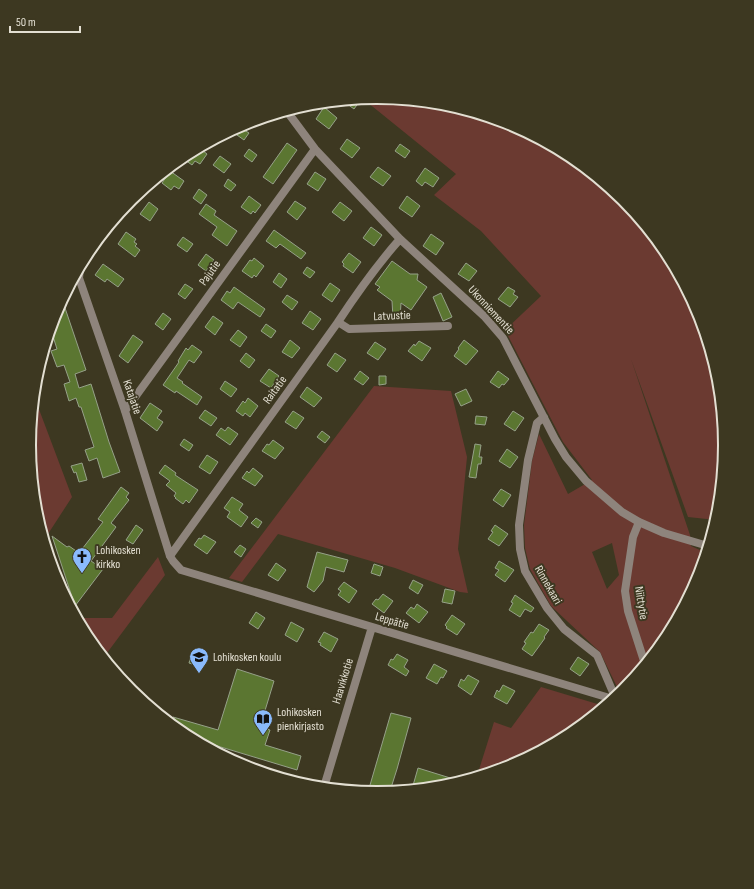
<svg xmlns="http://www.w3.org/2000/svg" width="754" height="889" font-family="'Sofia Sans Condensed',sans-serif">
<style>
.green{fill:#6b3a31;fill-rule:evenodd}
.building{fill:#5b7631;stroke:#96a189}
.lines{fill:none;stroke-linecap:round;stroke-linejoin:round}
.street{stroke:#8e847c;stroke-width:8}
.labels{text-anchor:middle;dominant-baseline:central;stroke-width:4;stroke-linejoin:round;paint-order:stroke}
.street-label{font-size:12px;fill:#e3dfd2;stroke:#3d3821}
.poi-label{font-size:12px;fill:#e3dfd2;stroke:#3d3821;text-anchor:start}
.rim{fill:none;stroke:#e3dfd2;stroke-width:2}
</style>
<rect width="100%" height="100%" fill="#3d3821"/>
<!-- green -->
<path class="green" d="M377 97 445 103 510 123 571 155 623 199 666 251 699 312 718 377 725 445 718 513 716 520 688 517 631 359 690 535 691 546 702 551 700 558 697 560 695 567 701 568 698 578 666 638 620 693 600 652 551 606 530 569 525 548 524 525 532 461 539 434 568 494 592 480 563 442 505 330 541 296 481 231 434 195 456 174 362 98ZM612 543 619 575 607 589 592 552Z
M374 386 451 391 467 457 458 549 468 593 460 592 395 568 278 534 242 582 229 578Z
M34 396 72 497 48 534 62 590 55 577 36 512 29 444Z
M158 557 165 575 104 657 88 638 77 618H112Z
M541 687 604 706 570 734 510 766 477 776 494 722 511 728Z"/>
<!-- building -->
<path class="building" d="M362 98 354 109 342 100 351 99Z
M324 107 337 118 329 129 316 119Z
M238 126 249 133 244 140 230 130Z
M347 139 360 148 352 158 340 149Z
M287 143 297 150 273 184 263 177Z
M400 144 410 151 405 158 395 151Z
M198 147 207 154 200 164 195 161 192 165 181 157Z
M249 149 257 155 252 162 244 156Z
M220 156 231 164 224 173 213 165Z
M378 167 391 176 383 186 370 177Z
M425 168 439 178 433 187 425 182 422 186 416 181Z
M170 171 184 181 179 189 174 186 171 190 162 183Z
M315 172 326 179 318 191 307 184Z
M228 179 236 185 231 191 224 186Z
M199 189 207 195 201 204 193 198Z
M249 196 261 205 255 213 253 211 251 214 241 207Z
M407 196 420 206 412 217 399 208Z
M295 201 306 208 297 220 287 212Z
M149 202 158 209 150 221 140 214Z
M340 202 352 211 344 221 332 212Z
M206 204 216 211 214 215 237 231 227 246 212 235 217 227 199 214Z
M371 227 382 235 374 246 363 238Z
M274 230 306 253 301 259 280 244 276 248 266 241Z
M126 232 136 239 134 242 137 244 135 246 140 250 135 257 118 244Z
M431 234 444 243 436 255 423 246Z
M183 237 193 244 187 252 177 245Z
M349 253 361 262 353 273 343 266 344 264 342 262Z
M206 254 214 260 206 271 198 265Z
M254 258 264 266 256 277 254 275 252 278 242 271 250 260 252 261Z
M392 261 410 274H418L417 280 427 287 411 310 401 303 400 319 393 318 392 301 377 290 380 287 375 284Z
M466 263 477 271 469 281 458 274Z
M103 264 124 279 118 287 107 279 105 282 95 275Z
M307 267 315 272 310 278 303 273Z
M279 273 287 279 281 288 273 282Z
M330 283 340 290 332 302 322 295Z
M185 284 193 289 185 299 178 294Z
M234 287 265 309 260 317 238 302 233 309 221 300 227 291 230 293Z
M508 287 515 291 513 294 518 297 510 307 498 299Z
M441 293 452 317 443 321 433 297Z
M287 295 298 302 292 310 282 302Z
M64 305 86 370 75 374 79 388 91 384 109 442 120 472 103 478 97 458 89 461 85 450 94 447 81 407H79L76 398 69 401 64 384 70 382 64 365 57 367 51 351 57 349 51 330 54 329 52 324 58 307Z
M310 311 321 319 313 330 302 323Z
M163 313 171 319 163 330 155 324Z
M213 316 223 323 215 335 205 327Z
M266 324 276 331 271 338 261 331Z
M238 330 247 337 240 347 230 340Z
M133 335 143 342 128 363 119 356Z
M290 340 300 348 292 358 282 352Z
M464 340 478 351 466 365 454 356 459 349 458 348Z
M419 341 431 348 422 361 408 351 414 344 415 346Z
M375 342 386 349 378 360 367 353Z
M192 345 202 352 194 363 189 360 177 378 183 382 182 383 202 397 197 405 176 391 175 393 163 385 179 362 178 361 186 348 188 350Z
M246 353 255 360 249 368 240 361Z
M335 353 346 360 337 372 327 365Z
M269 369 279 376 271 388 260 381Z
M360 371 369 378 363 385 354 379Z
M498 371 509 379 504 385 502 384 499 388 490 382Z
M379 376H386V384L379 385Z
M225 381 237 389 231 397 220 389Z
M307 387 322 398 314 407 300 397Z
M466 389 472 401 461 406 455 394Z
M248 398 258 406 250 417 245 413 243 416 236 411 243 401 245 403Z
M150 403 162 411 157 418 163 422 157 431 140 418Z
M205 410 217 418 211 426 199 418Z
M293 411 304 418 296 429 285 422Z
M513 411 524 418 515 431 504 424Z
M476 416 487 417 485 425 475 424Z
M228 427 238 434 230 445 216 435 221 428 225 431Z
M322 431 330 437 325 443 317 437Z
M184 439 193 445 189 451 180 445Z
M273 440 284 448 275 459 262 451 267 444 269 445Z
M475 444 481 445 479 457H482L481 464H478L476 478 469 477Z
M507 449 518 457 510 468 499 461Z
M207 455 218 462 210 474 199 467Z
M82 463 87 480 79 482 76 472 74 473 71 466Z
M165 465 176 473 175 475 198 490 189 503 186 500 183 504 175 498H176L174 496 176 493 166 485 170 481 159 473Z
M253 468 263 476 255 486 242 478 247 471 249 473Z
M121 487 129 493 126 497 129 500 111 523 116 527 91 561 103 569 75 606 52 536 67 547 69 546 79 553 103 522 98 519Z
M501 489 511 495 503 507 493 500Z
M232 497 243 504 239 510 248 517 241 527 227 517 230 512 224 508Z
M256 518 262 522 258 528 251 523Z
M136 525 143 530 133 544 126 540Z
M495 525 508 534 499 546 488 539 493 532 491 531Z
M204 535 216 542 207 554 194 545 199 538 201 539Z
M240 545 246 549 241 557 234 552Z
M317 552 348 560 344 572 326 567 323 581 314 592 307 587Z
M499 561 514 570 505 582 495 575 499 570 495 568Z
M276 563 286 570 278 581 268 575Z
M374 564 383 567 380 576 371 573Z
M413 580 423 585 418 594 409 588Z
M344 582 357 591 349 603 338 595 341 591 338 589Z
M445 589 455 591 452 604 442 602Z
M383 594 393 601 384 613 372 604 376 599 378 600Z
M515 595 534 608 531 612 525 609 520 617 509 610 513 603 511 602Z
M417 604 428 612 419 623 406 613 411 607 414 609Z
M256 612 265 618 258 629 249 623Z
M452 615 465 624 457 635 446 628 447 627 445 625Z
M291 622 304 629 297 642 285 635Z
M539 624 549 630 544 637 545 638 532 656 522 649 526 643 524 642 531 632 533 633Z
M324 632 338 639 331 652 320 645 321 643 318 642Z
M397 654 408 660 404 667 409 671 406 676 388 665 391 659 393 660Z
M191 656 204 660 202 667 189 663Z
M578 657 589 664 580 676 570 669Z
M434 664 447 671 443 678 441 677 437 684 426 678Z
M237 669 274 681 260 727 270 730 265 745 301 756 297 770 191 738 183 734 171 723 173 717 218 730Z
M468 675 479 681 471 695 458 686 461 679 464 681Z
M503 685 515 691 507 704 494 697 497 690 499 692Z
M391 713 411 718 397 769 390 791 377 792H368Z
M418 768 460 781 445 786 412 789Z"/>
<g class="lines">
<!-- street -->
<path class="street" d="M286 110 315 149 400 239 484 316 503 338 555 439 566 457 586 481 622 512 639 522 664 533 708 546
M90 248 80 268 79 278 125 411 170 556 173 561 181 570 613 699
M338 322 349 329 448 326
M125 411 315 149
M544 417 537 423 528 460 519 525 520 549 525 571 547 608 564 629 597 655 615 697
M639 522 633 537 625 591 628 611 645 664
M170 556 338 322C357 293 377 265 400 239
M324 787 372 627"/>
</g>
<!-- icons -->
<defs>
<g id="church-pin" transform="scale(1)"><path d="M0 17L-7.5 6A9.5 9.5 0 1 1 7.5 6Z" fill="#8abafc" stroke="#3d3821"/><path d="M-1.2-6h2.4v3.5h3.3v2.4h-3.3V6h-2.4V-.1h-3.3v-2.4h3.3Z" fill="#111"/></g>
<g id="school-pin" transform="scale(1)"><path d="M0 17L-7.5 6A9.5 9.5 0 1 1 7.5 6Z" fill="#8abafc" stroke="#3d3821"/><path d="M0-5L7-2L0 1L-7-2ZM-4 1L0 2.5L4 1V4Q0 6-4 4Z" fill="#111"/></g>
<g id="library-pin" transform="scale(1)"><path d="M0 17L-7.5 6A9.5 9.5 0 1 1 7.5 6Z" fill="#8abafc" stroke="#3d3821"/><path d="M-6-4Q-3-5.5-.7-3.5V5Q-3 3-6 4ZM6-4Q3-5.5 .7-3.5V5Q3 3 6 4Z" fill="#111"/></g>
</defs>
<g fill-rule="evenodd">
<use href="#church-pin" x="82" y="557"/>
<use href="#school-pin" x="199" y="657"/>
<use href="#library-pin" x="263" y="719"/>
</g>
<g class="labels">
<!-- street labels -->
<g class="street-label">
<text transform="translate(210 273) rotate(-54)">Pajutie</text>
<text transform="translate(491 310) rotate(47)">Ukonniementie</text>
<text transform="translate(392 316) rotate(-2)">Latvustie</text>
<text transform="translate(275 390) rotate(-54)">Raitatie</text>
<text transform="translate(132 397) rotate(71)">Katajatie</text>
<text transform="translate(548 585) rotate(60)">Rinnekaari</text>
<text transform="translate(641 603) rotate(81)">Niittytie</text>
<text transform="translate(392 621) rotate(16)">Leppätie</text>
<text transform="translate(343 681) rotate(-73)">Haavikkotie</text>
</g>
<!-- poi labels -->
<g class="poi-label">
<text x="96" y="550">Lohikosken<tspan x="96" dy="14">kirkko</tspan></text>
<text x="213" y="657">Lohikosken koulu</text>
<text x="277" y="712">Lohikosken<tspan x="277" dy="14">pienkirjasto</tspan></text>
</g>
</g>
<!-- crop -->
<path d="M0 0H754V889H0ZM36 445a341 341 0 1 1 682 0a341 341 0 1 1-682 0Z" fill="#3d3821" fill-rule="evenodd"/>
<path class="rim" d="M36 445a341 341 0 1 1 682 0a341 341 0 1 1-682 0Z"/>
<!-- scale -->
<path d="M10 26v6h70v-6" fill="none" stroke="#e3dfd2" stroke-width="2"/>
<text x="16" y="26" font-size="12" fill="#e3dfd2" stroke="#3d3821" stroke-width="3" paint-order="stroke">50 m</text>
</svg>
